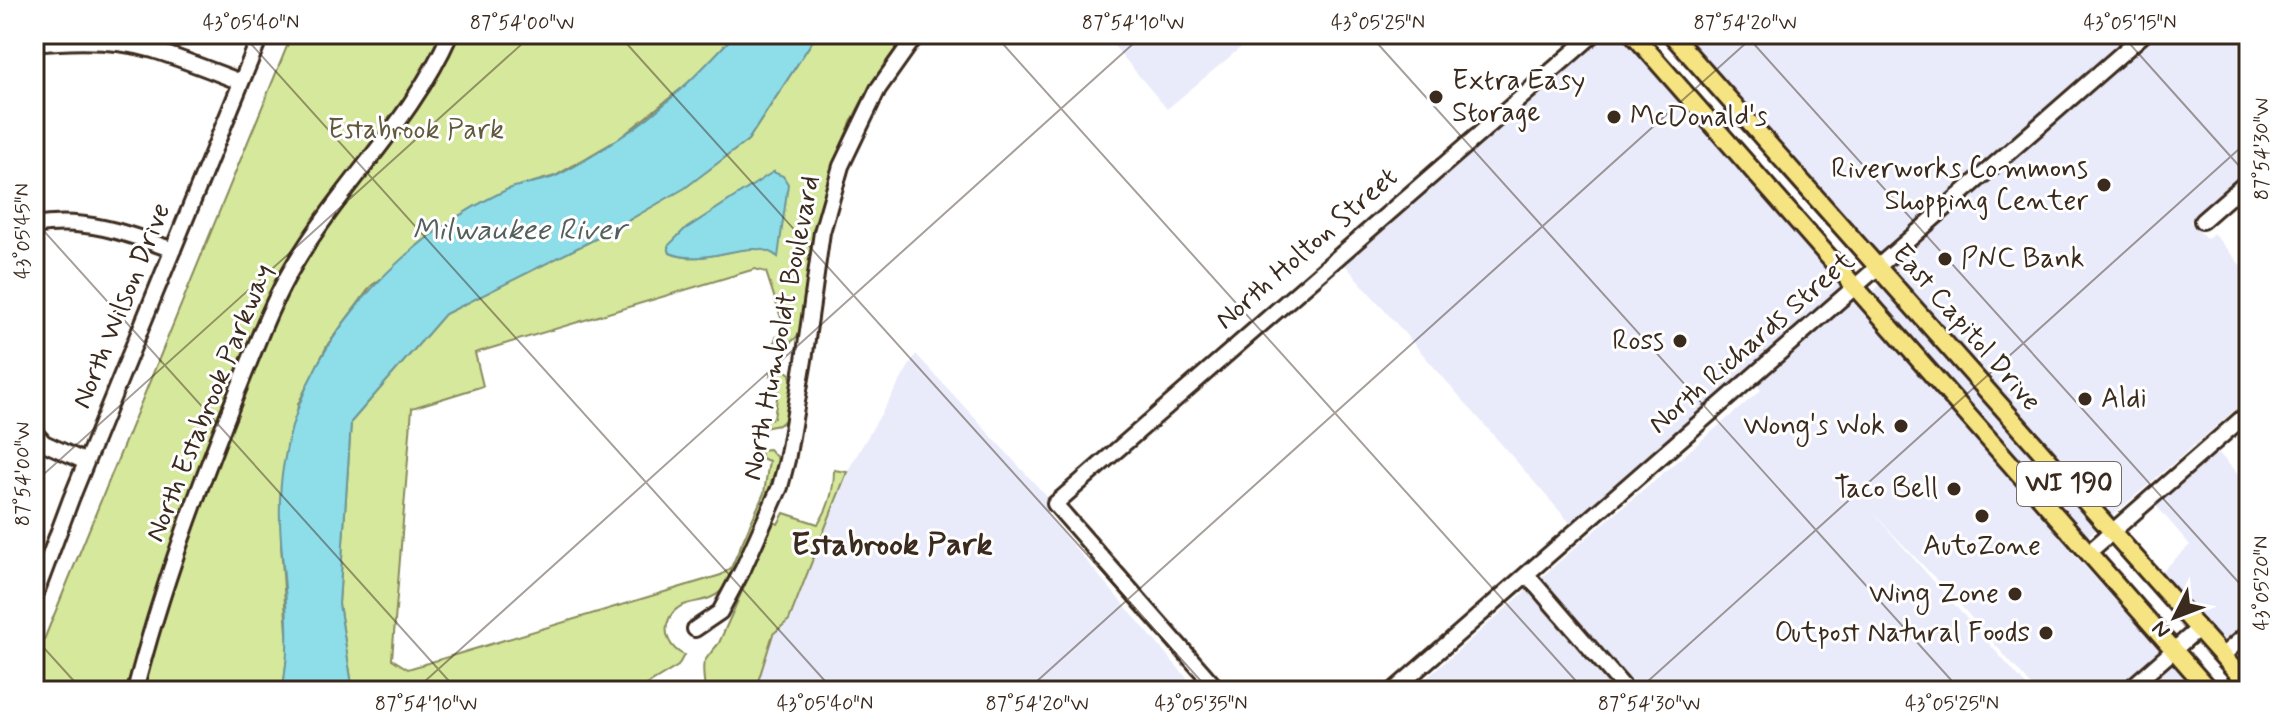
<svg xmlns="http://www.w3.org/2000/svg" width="2283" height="725" font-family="Mynerve,sans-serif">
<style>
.built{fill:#e9ebfa}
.green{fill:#d6e89b;stroke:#88895c;stroke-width:2;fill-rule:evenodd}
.water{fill:#8edee9;stroke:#6d9698;stroke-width:2}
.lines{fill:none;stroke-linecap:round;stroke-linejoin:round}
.minor-casing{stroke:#3b2a1e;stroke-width:20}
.major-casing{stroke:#3b2a1e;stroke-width:22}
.minor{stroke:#fff;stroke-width:14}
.major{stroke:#f6e381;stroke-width:16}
.ticks{fill:none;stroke:#3b2a1e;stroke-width:2;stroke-opacity:0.45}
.poi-dot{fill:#3b2a1e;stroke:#fff;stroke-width:3}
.labels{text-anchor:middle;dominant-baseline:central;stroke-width:6;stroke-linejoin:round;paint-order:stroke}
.shield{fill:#fff;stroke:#766a62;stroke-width:2}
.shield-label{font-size:26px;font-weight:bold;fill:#3b2a1e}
.poi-label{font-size:28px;fill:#3b2a1e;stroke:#fff;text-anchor:end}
.park-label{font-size:28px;fill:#625a3d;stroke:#fff}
.street-label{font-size:28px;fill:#3b2a1e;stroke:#fff}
.water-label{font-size:30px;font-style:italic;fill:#54605b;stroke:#fff}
.quarter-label{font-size:32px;font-weight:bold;fill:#3b2a1e;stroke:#fff}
.neatline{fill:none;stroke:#3b2a1e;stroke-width:3}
.ticks-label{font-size:20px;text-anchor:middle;fill:#3b2a1e}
</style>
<rect width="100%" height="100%" fill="#fff"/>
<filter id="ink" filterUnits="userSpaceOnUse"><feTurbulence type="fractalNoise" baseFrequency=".0125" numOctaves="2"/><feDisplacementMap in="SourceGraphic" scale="16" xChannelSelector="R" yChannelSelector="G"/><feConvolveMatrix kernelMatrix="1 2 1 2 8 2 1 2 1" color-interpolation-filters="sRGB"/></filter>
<g filter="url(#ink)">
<!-- built -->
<path class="built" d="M1104 34H1257L1167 109Z
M1594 34H1633L1866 298 1892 274 1683 34H2249V170L2190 222 2207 239 2213 233 2249 275V398L2071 551 2163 654 2121 691H2036L1954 598 1873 513 2031 691H1412L1585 539 1761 390 1751 379 1577 531 1338 257Z
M916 354 1049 499 1047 515 1198 691H755L773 634 789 620 847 472Z
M2217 451 2249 487V677L2157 576 2190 545 2154 503Z
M2172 664 2194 691H2144Z"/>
<!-- green -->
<path class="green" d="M292 34H735L698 75 620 138 555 176 506 190 371 286 328 344 298 404 281 545 288 647 283 691H34V664Z
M817 34H908C855 95 825 174 811 252 808 268 805 322 800 332 795 341 785 347 775 349L773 347 776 337 786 333 766 272 755 269 475 353 483 386 412 408 392 659 408 669 721 575 731 568 764 493 769 461 761 458 760 450 769 449 779 460C768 494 754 526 739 559 733 569 729 583 721 591 705 607 679 596 669 619 662 634 671 649 684 655L678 666 637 691H353L339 604 351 422 445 314 601 236 684 188 748 140ZM774 172 777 256C750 234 708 269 670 253L668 247 684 230Z
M781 367 790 374 793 386 788 418 779 425 763 428 764 420 774 418 780 379 770 377 771 371Z
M834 470 847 472 789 620 773 634 755 691H705C702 659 700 666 719 643L773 522 778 524 784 513 818 524C829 508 834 490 834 470Z"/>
<!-- water -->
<path class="water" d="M735 34H817L748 140 685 188 601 236 445 314 351 422 339 604 353 691H283C284 677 287 663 287 649 290 589 273 528 283 468 301 345 394 244 504 191 520 183 539 183 556 176 577 166 599 152 618 139 662 111 700 72 735 34Z
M773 172 783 176 788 184 778 257C751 234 708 269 670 253L668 246 684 230Z"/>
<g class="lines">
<!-- minor casing -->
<g class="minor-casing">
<path id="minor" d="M2248 34 2249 35
M34 44C73 40 115 39 153 50 183 59 212 71 241 82
M2202 221 2249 180
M34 226C83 217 127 233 173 250
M34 432 44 443 86 462
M2088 553 2249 412
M1527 575 1627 691
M34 598 71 499 261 34
M695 629 720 612 743 569 780 487 787 460 804 360 822 232 841 166 878 89 917 34
M2222 656 2249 632
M135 691C161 589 198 490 237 392 255 349 270 305 294 265 341 185 413 119 450 34
M1219 691 1055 504 1594 34
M1393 691 2144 34
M2127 691 2198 629"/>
</g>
<!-- major casing -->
<g class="major-casing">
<path id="major" d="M1633 34 2210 691
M1671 34 2249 686"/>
</g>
<!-- minor -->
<use href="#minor" class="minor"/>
<!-- major -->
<use href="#major" class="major"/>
</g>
</g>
<!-- ticks -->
<path class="ticks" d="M242 34 834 691M618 34 1210 691M994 34 1585 691M1369 34 1961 691M1745 34 2249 594M2121 34 2249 177M34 220 458 691M34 483 533 34M34 637 83 691M414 691 1144 34M1026 691 1756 34M1637 691 2249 140"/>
<!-- markers -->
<g class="poi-dot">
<circle cx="1436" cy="97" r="8"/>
<circle cx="1614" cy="117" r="8"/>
<circle cx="2104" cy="185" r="8"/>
<circle cx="1945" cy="259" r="8"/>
<circle cx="1680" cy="341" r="8"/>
<circle cx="2085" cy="399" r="8"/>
<circle cx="1901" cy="426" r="8"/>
<circle cx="1954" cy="489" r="8"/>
<circle cx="1982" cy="516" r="8"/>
<circle cx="2015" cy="594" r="8"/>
<circle cx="2046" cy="633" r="8"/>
</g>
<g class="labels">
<!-- shield labels -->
<rect class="shield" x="2017" y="462" width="104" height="44" rx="6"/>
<g class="shield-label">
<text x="2069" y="484">WI 190</text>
</g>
<!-- poi labels -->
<g class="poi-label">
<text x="1452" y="81" text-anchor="start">Extra Easy<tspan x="1452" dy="32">Storage</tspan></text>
<text x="1630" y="117" text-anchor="start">McDonald's</text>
<text x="2088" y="169">Riverworks Commons<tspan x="2088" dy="32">Shopping Center</tspan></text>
<text x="1961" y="259" text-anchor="start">PNC Bank</text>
<text x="1664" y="341">Ross</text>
<text x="2101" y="399" text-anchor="start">Aldi</text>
<text x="1885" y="426">Wong's Wok</text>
<text x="1938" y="489">Taco Bell</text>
<text x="1982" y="546" text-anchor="middle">AutoZone</text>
<text x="1999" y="594">Wing Zone</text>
<text x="2030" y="633">Outpost Natural Foods</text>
</g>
<!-- park labels -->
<g class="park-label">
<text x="416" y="130">Estabrook Park</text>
</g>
<!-- street labels -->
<g class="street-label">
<text transform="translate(1307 249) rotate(-41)">North Holton Street</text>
<text transform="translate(122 306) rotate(-68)">North Wilson Drive</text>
<text transform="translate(782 328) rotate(-79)">North Humboldt Boulevard</text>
<text transform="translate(1966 328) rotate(49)">East Capitol Drive</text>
<text transform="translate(1752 343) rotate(-41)">North Richards Street</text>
<text transform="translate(210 403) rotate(-68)">North Estabrook Parkway</text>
</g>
<!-- water labels -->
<g class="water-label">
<text x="519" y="230">Milwaukee River</text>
</g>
<!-- quarter labels -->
<g class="quarter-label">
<text x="892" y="545">Estabrook Park</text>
</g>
</g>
<!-- margin -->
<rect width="2283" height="725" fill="none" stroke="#fff" stroke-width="88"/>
<!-- north arrow -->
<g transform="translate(2175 617) rotate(228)" stroke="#ffffff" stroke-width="6" paint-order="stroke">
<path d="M0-6L14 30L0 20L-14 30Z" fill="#3b2a1e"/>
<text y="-12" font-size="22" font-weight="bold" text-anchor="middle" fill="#3b2a1e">N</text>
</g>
<rect x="44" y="44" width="2195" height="637" class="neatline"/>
<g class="ticks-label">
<text x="251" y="29">43°05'40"N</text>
<text x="522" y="29">87°54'00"W</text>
<text x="1133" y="29">87°54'10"W</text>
<text x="1378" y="29">43°05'25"N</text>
<text x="1745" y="29">87°54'20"W</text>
<text x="2130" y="29">43°05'15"N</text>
<text transform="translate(2261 149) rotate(-90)" y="7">87°54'30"W</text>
<text transform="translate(22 231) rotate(-90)" y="7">43°05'45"N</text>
<text transform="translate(22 474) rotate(-90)" y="7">87°54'00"W</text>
<text transform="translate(2261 583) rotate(-90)" y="7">43°05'20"N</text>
<text x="426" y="710">87°54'10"W</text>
<text x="825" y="710">43°05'40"N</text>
<text x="1037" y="710">87°54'20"W</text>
<text x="1201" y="710">43°05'35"N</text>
<text x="1649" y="710">87°54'30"W</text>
<text x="1952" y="710">43°05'25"N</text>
</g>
</svg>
